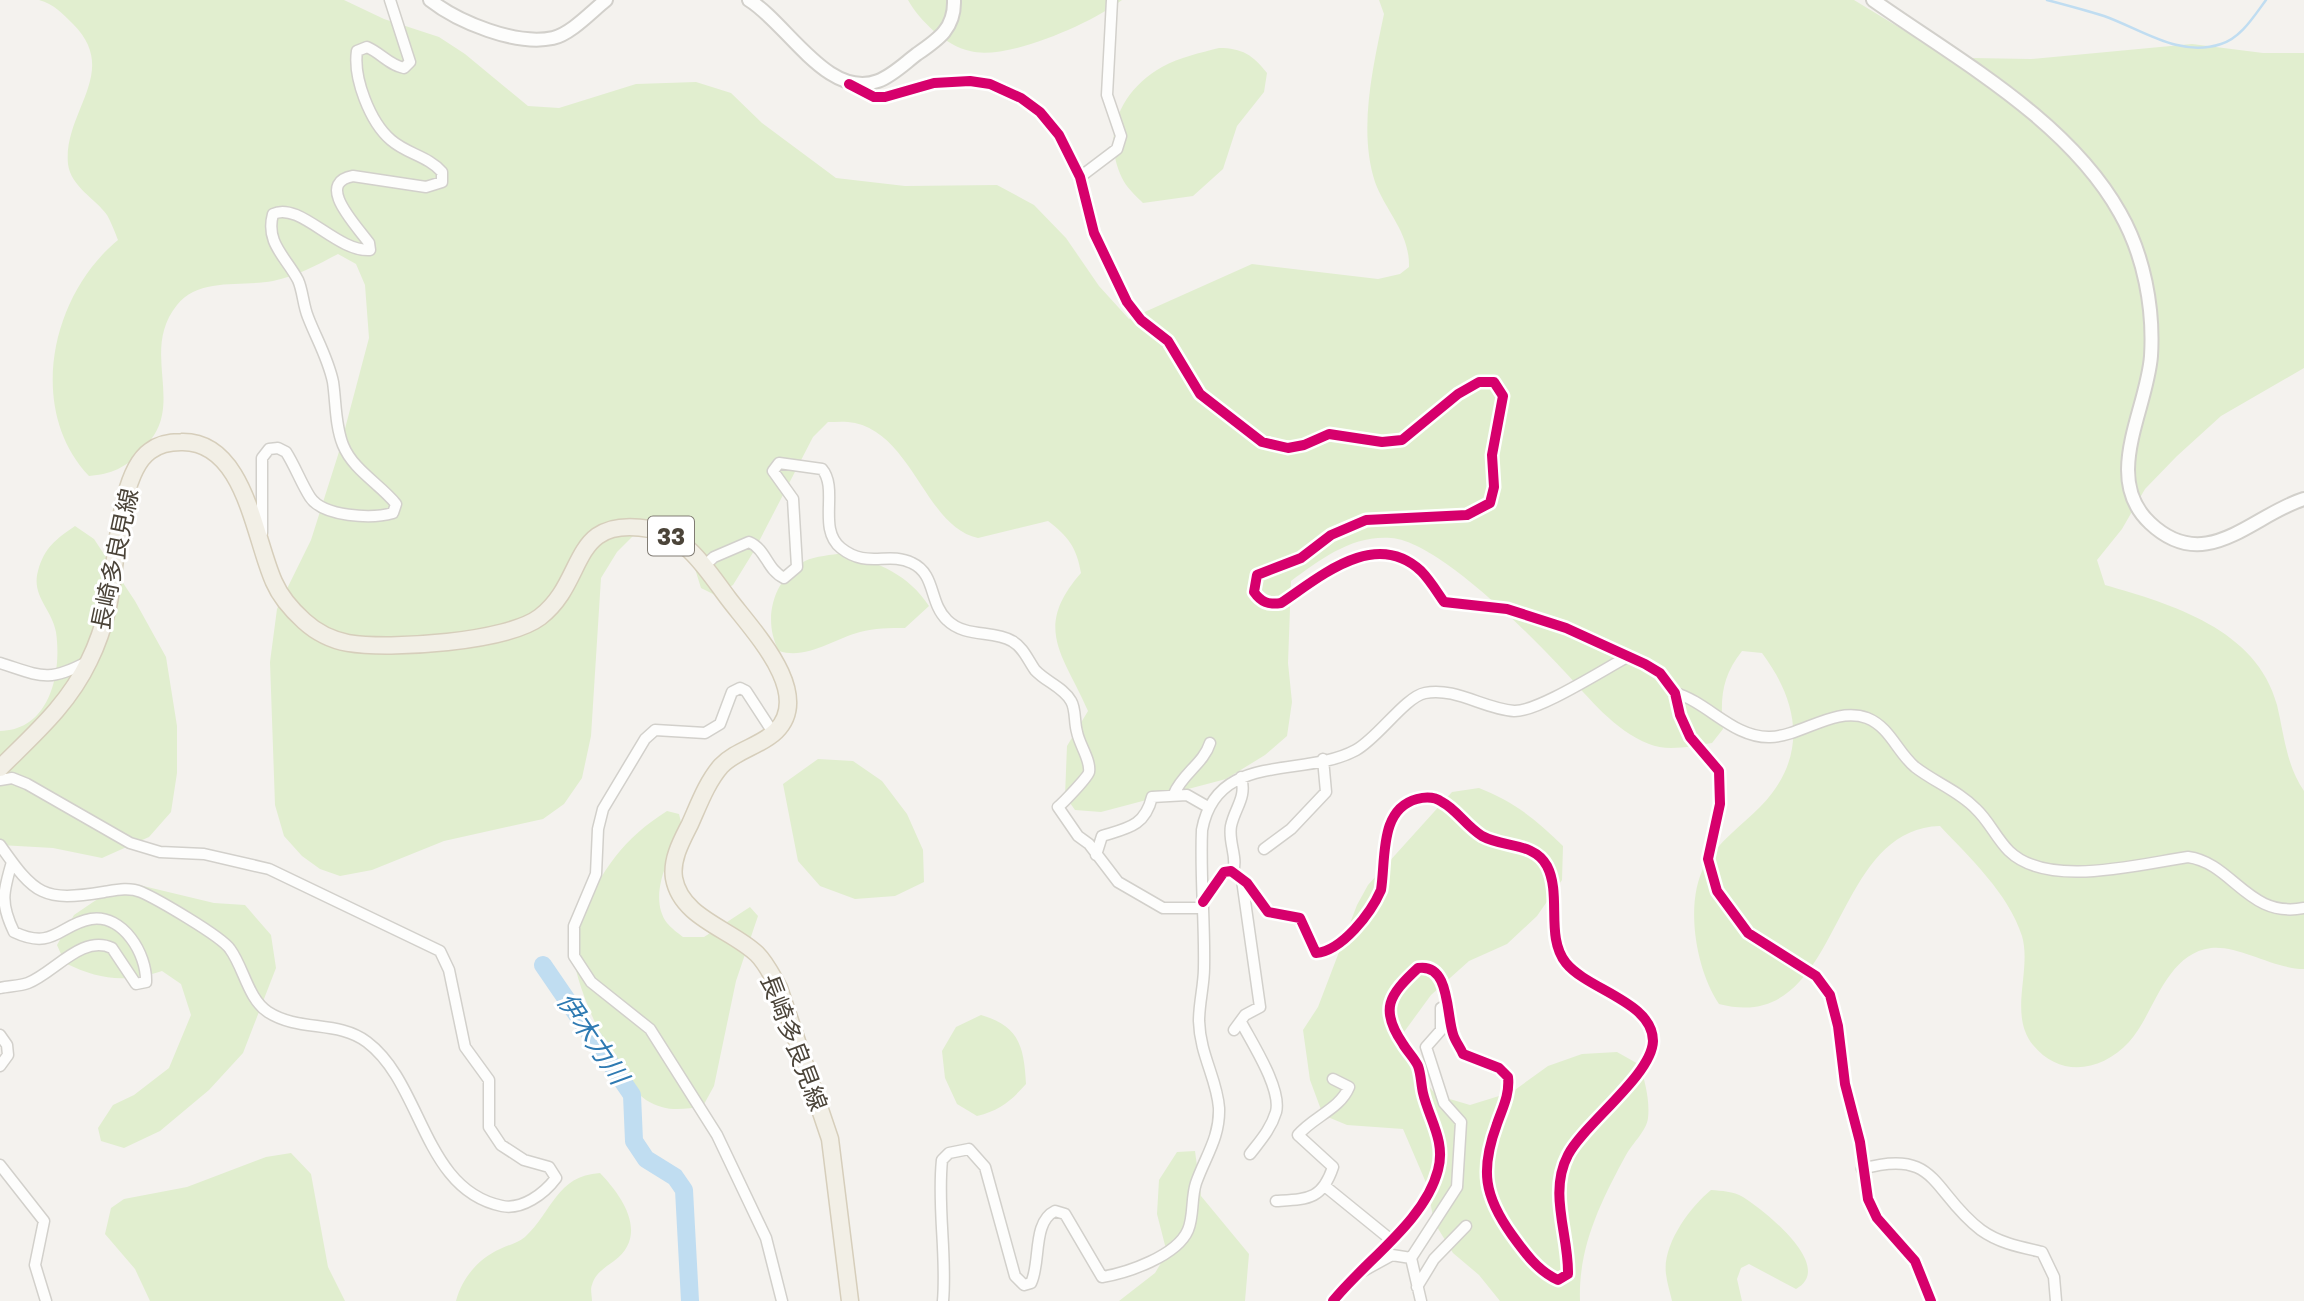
<svg xmlns="http://www.w3.org/2000/svg" width="2304" height="1301" font-family="'Golos Text','Noto Sans JP',sans-serif">
<style>
.green{fill:#e1eecf}
.lines{fill:none;stroke-linecap:round;stroke-linejoin:round}
.stream{stroke:#c0ddf1;stroke-width:2.5}
.river{stroke:#c0ddf1;stroke-width:18}
.minor-casing{stroke:#d2d0cb;stroke-width:13}
.tertiary-casing{stroke:#d2d0cb;stroke-width:16}
.primary-casing{stroke:#d6cebb;stroke-width:19}
.minor{stroke:#fdfdfc;stroke-width:10}
.tertiary{stroke:#fdfdfc;stroke-width:12}
.primary{stroke:#f2efe6;stroke-width:16}
.cycleway-casing{stroke:#fff;stroke-width:15}
.cycleway{stroke:#d6006c;stroke-width:10}
.labels{text-anchor:middle;dominant-baseline:central;stroke-width:6;stroke-linejoin:round;paint-order:stroke}
.shield{fill:#fff;stroke:#817c74;stroke-width:2}
.shield-label{font-size:23px;font-weight:bold;fill:#4b4439}
.street-label{font-size:24px;fill:#4b4439;stroke:#fff}
.water-label{font-size:26px;font-style:italic;fill:#2e7ab2;stroke:#fff}
</style>
<rect width="100%" height="100%" fill="#f4f2ee"/>
<!-- green -->
<path class="green" d="M39 0H344L384 19 439 37 465 54 528 106 559 108 636 84 696 82 731 93 762 123 836 178 905 186 997 185 1034 205 1066 238 1099 286 1129 319 1252 264 1378 279 1400 274 1409 267C1410 233 1386 212 1375 182 1358 130 1373 67 1384 14L1379 0H1854L1928 45 1972 58 2031 59 2192 44 2263 53H2304V368L2221 416 2177 456 2145 489 2122 529 2097 560 2105 585C2171 604 2257 629 2277 705 2284 734 2286 765 2304 791V969C2274 969 2239 945 2211 948 2165 954 2155 1013 2129 1042 2101 1072 2060 1078 2033 1045 2008 1014 2032 971 2022 936 2009 894 1969 857 1940 826 1827 829 1844 1037 1719 1004 1696 970 1684 903 1705 865 1718 842 1742 825 1760 807 1808 758 1800 704 1762 653L1742 651C1722 676 1720 698 1723 729L1712 743C1692 746 1667 752 1649 744 1614 730 1590 699 1565 672 1533 637 1438 541 1391 538 1352 535 1321 559 1291 581L1288 663 1292 702 1287 736 1265 755 1226 779 1101 812 1075 810 1065 796 1067 746 1088 711C1064 655 1032 629 1081 573 1077 548 1068 536 1048 521L978 538C926 527 913 436 855 423 846 421 836 422 828 422L813 437 754 551 733 585 715 595 701 588 692 559 651 529 633 536 617 552 601 578 591 736 582 778 564 804 543 819 444 841 372 870 340 876 320 869 302 856 284 836 275 805 270 662 277 609 311 540 338 455 369 338 365 285 356 264 338 254C317 265 297 276 273 281 243 287 199 277 177 305 148 341 169 381 162 415 159 431 151 440 141 451 126 468 111 474 89 476 26 409 51 295 118 240 115 232 111 222 107 215 96 199 71 187 68 164 63 111 121 72 73 24 62 13 54 4 39 0Z
M908 0H1122C1092 23 1007 61 970 51 946 46 919 20 908 0Z
M1219 48C1242 48 1253 55 1267 73L1264 92 1237 126 1223 169 1193 196 1143 203C1136 196 1126 187 1122 178 1101 134 1121 90 1162 67 1180 57 1200 53 1219 48Z
M75 526 94 539 135 601 166 657 177 726V773L171 812 149 837 102 858 53 848 0 845V731C50 730 62 673 56 632 52 609 31 596 38 571 44 548 56 539 75 526Z
M843 553C879 563 908 574 929 606L905 628C889 628 875 628 860 632 834 639 806 660 779 651 762 620 773 579 805 561 815 556 832 555 843 553Z
M818 759 853 761 882 781 907 814 923 850 924 882 895 896 855 899 820 886 798 861 783 784Z
M1479 788C1513 801 1537 820 1563 846L1562 880 1537 916 1507 944 1469 961 1431 995 1404 1032 1406 1058 1436 1095 1470 1105 1512 1092 1548 1066 1582 1054 1617 1052 1640 1065C1645 1082 1650 1100 1648 1118 1647 1130 1632 1144 1626 1155 1601 1201 1578 1247 1580 1301H1500L1479 1275 1453 1253 1434 1222 1427 1185 1403 1129 1347 1125 1323 1115 1310 1080 1303 1030 1318 1007 1357 905 1368 885 1452 792Z
M667 811 679 814 683 830C670 854 647 896 667 923 671 928 678 933 683 937H704L750 907 758 916 736 981 714 1086 703 1106C682 1110 665 1112 646 1100 617 1080 569 978 573 943 574 935 580 925 582 918 600 871 624 838 667 811Z
M139 885 214 903 245 905 271 935 276 968 243 1053 209 1090 160 1131 124 1148 101 1141 98 1128 113 1105 134 1095 169 1068 191 1015 181 984 162 971C125 983 100 980 65 963L57 945 74 915 102 896Z
M981 1015C1019 1026 1024 1046 1026 1084 1011 1101 1000 1110 977 1116L957 1104 945 1078 942 1051 956 1027Z
M1195 1151 1201 1196 1249 1254 1245 1301H1119L1155 1273 1167 1253 1157 1214 1159 1180 1177 1152Z
M291 1153 311 1174 328 1267 345 1301H150L135 1269 105 1234 111 1208 124 1199 187 1187 266 1157Z
M600 1173C623 1197 649 1235 614 1261 606 1267 595 1273 592 1285 590 1289 592 1296 592 1301H456C462 1278 478 1259 500 1249 508 1245 518 1243 525 1237 553 1211 556 1176 600 1173Z
M1711 1190C1722 1191 1733 1191 1743 1197 1765 1211 1836 1267 1796 1289L1749 1264 1741 1268 1737 1279 1742 1301H1672C1670 1292 1667 1283 1666 1274 1662 1245 1690 1207 1711 1190Z"/>
<g class="lines">
<!-- stream -->
<path class="stream" d="M2047 0C2066 5 2085 10 2104 16 2141 29 2179 58 2221 44 2241 38 2254 16 2266 0"/>
<!-- river -->
<path class="river" d="M543 965 632 1095 634 1141 646 1159 675 1177 684 1190 690 1301"/>
<!-- minor casing -->
<g class="minor-casing">
<path id="minor" d="M852 85 874 97H885L934 83 970 81 990 84 1021 98 1040 112 1059 135 1080 177 1094 233 1127 302 1141 320 1168 341 1200 394 1262 442 1288 448 1304 445 1329 434 1382 442 1402 440 1458 394 1479 382H1494L1503 396 1492 455 1494 487 1490 503 1467 515 1366 520 1331 535 1301 558 1257 575 1254 592C1261 602 1268 605 1281 603 1320 577 1375 528 1421 571 1430 580 1437 592 1444 602L1507 609 1566 628 1645 664 1660 673 1675 693 1680 715 1690 737 1719 771 1720 804 1708 859 1717 891 1748 933 1816 976 1830 995 1838 1026 1845 1084 1860 1142 1868 1199 1877 1218 1915 1261 1931 1301
M1080 177 1117 149 1121 136 1107 95 1112 0
M262 533V458L269 449 278 448 286 452C295 466 301 483 310 497 323 517 372 519 393 513L396 504C380 484 353 470 343 445 335 425 336 402 333 382 328 358 316 338 308 317 303 305 303 291 298 280 286 257 265 243 273 214 300 201 336 252 370 250L369 243C357 226 314 183 353 176L426 187 442 182V172C428 156 407 154 391 140 370 122 353 78 357 51L367 47C381 53 389 65 404 68L410 62 390 0
M704 566 714 557 749 542C766 549 767 570 784 578L797 567 793 499 773 471 779 463 822 469C839 489 817 529 841 548 867 569 888 551 912 563 936 574 929 603 947 620 965 638 993 630 1012 641 1023 647 1028 660 1035 670 1046 682 1063 687 1071 701 1076 709 1074 722 1077 732 1079 744 1091 760 1089 772 1088 777 1063 803 1058 807L1078 836 1089 844 1118 882 1163 908H1203
M0 663C41 676 47 683 87 662
M1675 693C1708 702 1733 738 1770 737 1802 736 1835 706 1867 718 1890 727 1897 752 1915 767 1934 782 1959 791 1976 809 1989 821 1996 838 2009 851 2048 889 2139 864 2188 857 2233 863 2248 919 2304 908
M774 734 746 691 740 688 732 692 720 724 705 733 655 730 645 739 603 809 598 829 596 874 574 926V956L591 982 650 1029 717 1135 766 1238 782 1301
M0 780 12 778 27 784 130 843 160 852 204 854 269 869 440 951 449 970 465 1047 489 1080V1127L501 1145 524 1160 549 1167 556 1178C544 1194 522 1210 502 1206 423 1190 423 1084 367 1042 338 1020 299 1032 268 1012 248 999 244 968 230 949 221 936 157 899 141 892 129 887 116 890 104 892 43 902 35 895 0 845
M1174 794C1182 774 1204 763 1210 743
M1264 849 1291 829 1326 792 1323 759
M1096 855 1102 836C1128 828 1145 826 1152 797L1187 795 1208 807
M1233 872C1238 857 1228 842 1231 826 1235 807 1247 798 1241 777
M1203 902 1224 872 1231 871 1247 883 1268 912 1300 918 1316 953C1342 951 1371 913 1381 890 1386 859 1379 809 1417 799 1425 797 1435 797 1442 802 1456 809 1466 826 1482 836 1504 848 1534 842 1547 866 1562 895 1545 937 1566 963 1588 990 1653 1002 1653 1041 1652 1075 1584 1124 1568 1155 1548 1193 1569 1235 1568 1274L1558 1280C1538 1271 1525 1253 1512 1235 1484 1196 1480 1170 1497 1124 1502 1109 1510 1095 1508 1077L1499 1068 1463 1054C1460 1047 1455 1041 1453 1034 1446 1013 1450 963 1418 968 1389 995 1379 1009 1403 1044 1407 1051 1415 1059 1418 1066 1421 1074 1421 1084 1423 1093 1429 1119 1446 1141 1438 1170 1425 1221 1366 1260 1333 1301
M0 988C9 986 20 986 28 983 54 973 82 934 112 948L136 984 146 982C147 954 123 914 91 919 60 924 54 951 14 932 0 903 3 892 12 862
M1241 1022C1252 1043 1282 1089 1276 1112 1271 1129 1260 1141 1250 1154
M1234 1030 1245 1015 1260 1007 1242 880
M0 1035 7 1045 8 1055 0 1066
M0 1165 44 1221 35 1265 46 1301
M1862 1169C1938 1147 1932 1193 1981 1230 1999 1243 2020 1247 2042 1252L2054 1277 2056 1301
M1326 1187 1390 1239
M1276 1201C1308 1199 1322 1200 1333 1167L1298 1135C1313 1117 1340 1109 1349 1087L1333 1079
M1411 1258 1457 1187 1461 1122 1444 1103 1426 1047 1441 1030V1008L1448 1004
M1363 1271 1392 1255 1411 1258 1421 1301
M1417 1287 1434 1259 1466 1226
M943 1301C947 1254 937 1207 942 1160L949 1153 969 1149 985 1167 1015 1276 1024 1285 1031 1283C1041 1263 1032 1222 1055 1211L1065 1214 1102 1277C1127 1273 1177 1256 1188 1230 1194 1216 1191 1198 1196 1183 1205 1157 1220 1138 1219 1108 1217 1079 1200 1055 1199 1021 1199 1003 1204 985 1204 968 1205 922 1200 876 1202 830 1217 750 1303 779 1356 750 1378 738 1405 697 1425 693 1456 687 1484 709 1514 711 1538 712 1604 669 1629 656"/>
</g>
<!-- tertiary casing -->
<g class="tertiary-casing">
<path id="tertiary" d="M430 0C458 22 516 46 553 38 571 34 592 11 606 0
M749 0C787 23 828 100 878 81 892 76 905 63 917 54 939 39 955 28 954 0
M1873 0C1958 60 2068 120 2120 213 2144 255 2154 308 2151 356 2147 410 2102 478 2150 523 2206 576 2252 515 2304 499"/>
</g>
<!-- primary casing -->
<g class="primary-casing">
<path id="primary" d="M0 768C34 734 68 705 89 661 97 645 104 624 108 607 117 568 117 474 150 451 159 444 169 442 181 442 245 440 254 538 274 582 280 596 293 611 304 621 316 632 332 640 348 643 390 650 507 642 540 617 588 580 568 515 650 529 687 536 707 570 728 598 752 630 814 693 776 731 761 746 736 750 721 766 707 782 699 804 690 824 682 840 671 859 674 878 681 918 731 929 757 954 767 964 772 976 779 988L830 1139 850 1301"/>
</g>
<!-- minor -->
<use href="#minor" class="minor"/>
<!-- tertiary -->
<use href="#tertiary" class="tertiary"/>
<!-- primary -->
<use href="#primary" class="primary"/>
<!-- cycleway casing -->
<g class="cycleway-casing">
<path id="cycleway" d="M849 84 874 97H885L934 83 970 81 990 84 1021 98 1040 112 1059 135 1080 177 1094 233 1127 302 1141 320 1168 341 1200 394 1262 442 1288 448 1304 445 1329 434 1382 442 1402 440 1458 394 1479 382H1494L1503 396 1492 455 1494 487 1490 503 1467 515 1366 520 1331 535 1301 558 1257 575 1254 592C1261 602 1268 605 1281 603 1320 577 1375 528 1421 571 1430 580 1437 592 1444 602L1507 609 1566 628 1645 664 1660 673 1675 693 1680 715 1690 737 1719 771 1720 804 1708 859 1717 891 1748 933 1816 976 1830 995 1838 1026 1845 1084 1860 1142 1868 1199 1877 1218 1915 1261 1931 1301
M1203 902 1224 872 1231 871 1247 883 1268 912 1300 918 1316 953C1342 951 1371 913 1381 890 1386 859 1379 809 1417 799 1425 797 1435 797 1442 802 1456 809 1466 826 1482 836 1504 848 1534 842 1547 866 1562 895 1545 937 1566 963 1588 990 1653 1002 1653 1041 1652 1075 1584 1124 1568 1155 1548 1193 1569 1235 1568 1274L1558 1280C1538 1271 1525 1253 1512 1235 1484 1196 1480 1170 1497 1124 1502 1109 1510 1095 1508 1077L1499 1068 1463 1054C1460 1047 1455 1041 1453 1034 1446 1013 1450 963 1418 968 1389 995 1379 1009 1403 1044 1407 1051 1415 1059 1418 1066 1421 1074 1421 1084 1423 1093 1429 1119 1446 1141 1438 1170 1425 1221 1366 1260 1333 1301"/>
</g>
<!-- cycleway -->
<use href="#cycleway" class="cycleway"/>
</g>
<g class="labels">
<!-- shield labels -->
<rect class="shield" x="648" y="516.5" width="46" height="39" rx="5"/>
<g class="shield-label">
<text x="671" y="536">33</text>
</g>
<!-- street labels -->
<g class="street-label">
<text transform="translate(114 559) rotate(-78)">長崎多良見線</text>
<text transform="translate(795 1042) rotate(69)">長崎多良見線</text>
</g>
<!-- water labels -->
<g class="water-label">
<text transform="translate(593 1038) rotate(56)">伊木力川</text>
</g>
</g>
</svg>
